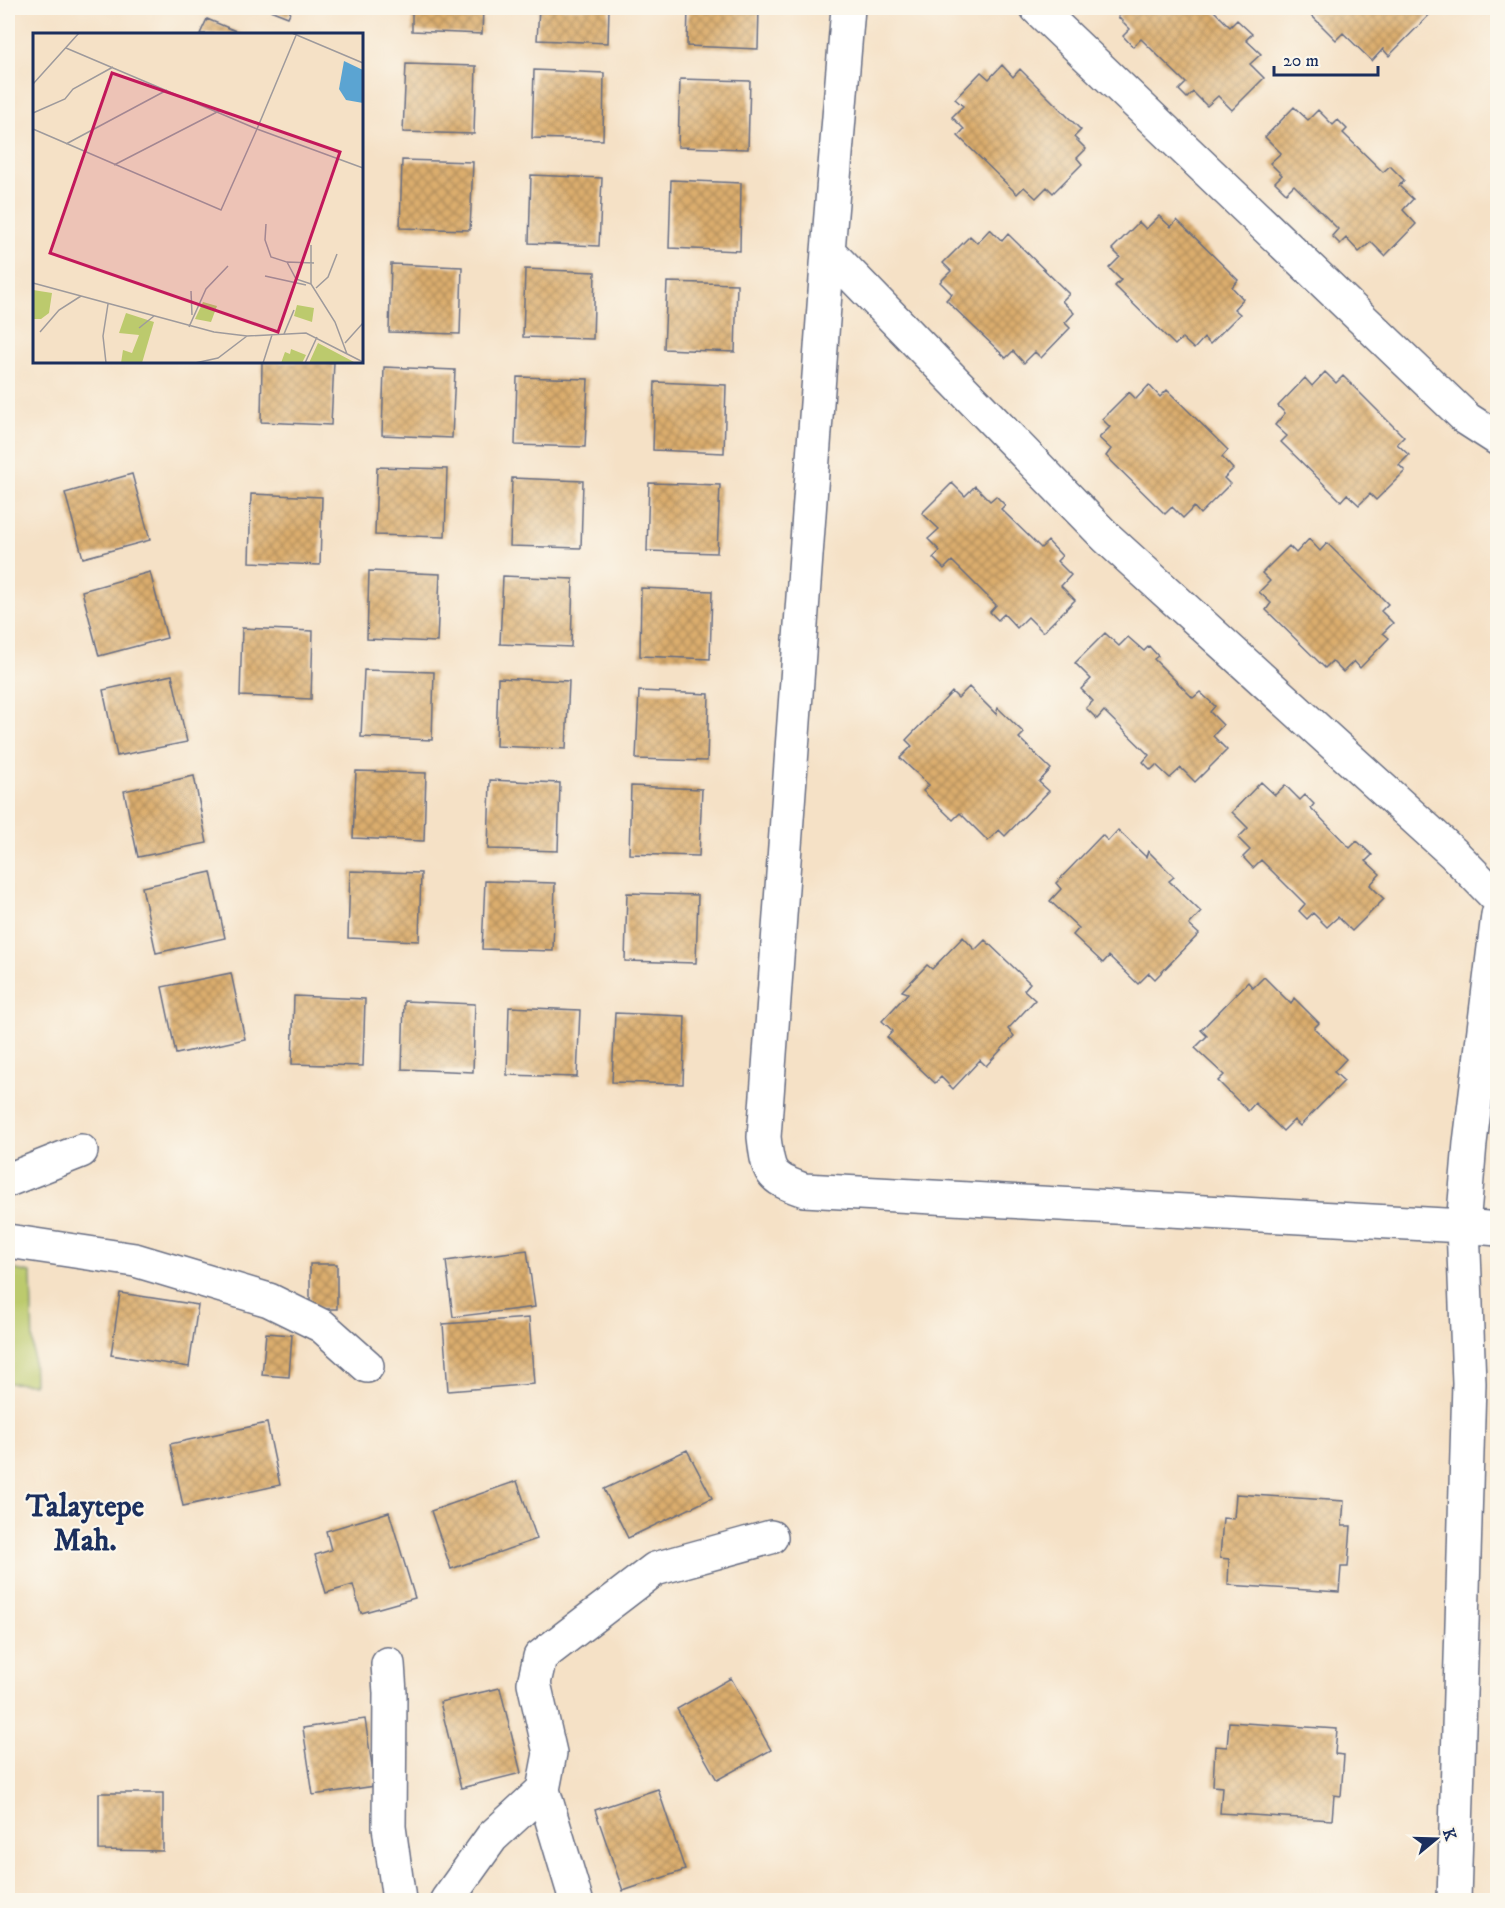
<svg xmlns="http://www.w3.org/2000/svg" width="1505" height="1908" font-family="'IM FELL DW Pica',serif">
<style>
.garden{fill:#bcca6d;stroke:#6c7c66;stroke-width:1.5}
.building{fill:url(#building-cross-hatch)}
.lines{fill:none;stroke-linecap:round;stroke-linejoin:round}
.minor-casing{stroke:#676d82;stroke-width:36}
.minor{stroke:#fff;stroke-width:33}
.labels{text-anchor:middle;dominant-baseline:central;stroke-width:4.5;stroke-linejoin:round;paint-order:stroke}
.district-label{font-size:30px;font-weight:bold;fill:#1b2f5e;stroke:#fbf7ec}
.inset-road{fill:none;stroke:#9e9a9c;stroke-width:1.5}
.view{fill:#c2185b;fill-opacity:0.15;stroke:#c2185b;stroke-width:3}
.inset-edge{fill:none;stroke:#1b2f5e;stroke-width:3}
</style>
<defs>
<pattern id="building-cross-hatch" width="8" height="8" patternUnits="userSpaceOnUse" patternTransform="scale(1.5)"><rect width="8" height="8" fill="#dbad6d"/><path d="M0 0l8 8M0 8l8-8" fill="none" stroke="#b18d5d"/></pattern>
</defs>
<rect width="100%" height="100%" fill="#fbf7ec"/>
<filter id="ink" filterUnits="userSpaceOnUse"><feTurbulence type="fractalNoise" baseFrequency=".0167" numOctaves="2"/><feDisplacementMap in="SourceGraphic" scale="12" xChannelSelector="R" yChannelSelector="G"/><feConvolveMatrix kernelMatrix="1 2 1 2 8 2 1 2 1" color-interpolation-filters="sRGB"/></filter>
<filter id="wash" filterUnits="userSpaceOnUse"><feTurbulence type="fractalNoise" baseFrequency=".008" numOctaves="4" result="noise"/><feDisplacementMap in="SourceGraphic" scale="24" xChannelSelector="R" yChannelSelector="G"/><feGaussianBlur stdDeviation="1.35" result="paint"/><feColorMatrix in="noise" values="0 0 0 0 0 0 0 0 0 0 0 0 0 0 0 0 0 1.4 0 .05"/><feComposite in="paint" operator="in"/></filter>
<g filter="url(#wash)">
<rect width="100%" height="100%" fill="#f5e1c6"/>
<!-- garden -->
<path class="garden" d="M8 1268 31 1273 34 1384 8 1383Z"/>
<g id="blocks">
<!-- building -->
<path class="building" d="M265 8H292L288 17Z
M412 8H483L482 34 412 31Z
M539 8H609L608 43 537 40Z
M688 8H759L758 49 687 46Z
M1127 8H1211L1230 27 1237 20 1252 34 1246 40 1261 54 1250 64 1264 78 1232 110 1218 96 1207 106 1193 92 1187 98 1179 90 1186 83 1141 39 1133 47 1123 36 1130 29 1118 17Z
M1310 8H1429L1433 11 1389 56 1383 49 1372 61 1343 33 1336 40 1307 11Z
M207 19 243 34H200Z
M406 64 476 66 474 134 403 132Z
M1002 65 1013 77 1020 69 1081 130 1074 137 1086 149 1077 158 1082 164 1053 193 1047 187 1036 198 1024 187 1017 194 958 136 964 129 952 117 963 106 955 99 981 72 989 79Z
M534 70 604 73 603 140 532 138Z
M680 79 750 81 748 149 678 147Z
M1294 107 1308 120 1318 110 1333 125 1338 120 1347 129 1343 133 1383 172 1390 166 1404 180 1399 186 1413 199 1403 210 1416 224 1385 256 1371 242 1359 252 1346 238 1340 244 1332 236 1338 229 1294 185 1286 193 1275 182 1282 175 1270 163 1281 153 1265 137Z
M402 160 473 162 470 230 400 228Z
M531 175 602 178 599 246 529 243Z
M671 180 741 183 740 251 669 248Z
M1159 216 1171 227 1177 220 1238 280 1232 287 1243 299 1234 309 1240 314 1210 344 1204 338 1194 349 1182 338 1175 345 1115 286 1121 280 1109 268 1120 257 1112 249 1139 222 1146 229Z
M990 229 1002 241 1008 234 1069 294 1062 301 1074 313 1065 323 1070 328 1041 358 1035 352 1024 363 1013 351 1006 358 946 300 952 294 940 282 951 271 943 263 970 236 977 243Z
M391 264 462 267 460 334 389 332Z
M525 269 595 272 593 339 523 337Z
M667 282 737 284 735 352 664 349Z
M262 362H334L331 425 261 422Z
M384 367 455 370 452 438 382 435Z
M1325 372 1336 383 1343 376 1404 437 1397 444 1409 455 1399 465 1405 471 1376 500 1370 494 1359 505 1347 494 1341 501 1281 442 1287 436 1275 425 1285 413 1278 406 1305 378 1312 386Z
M517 377 588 379 585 447 515 445Z
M655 382 726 385 724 453 653 450Z
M1149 385 1160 397 1167 390 1228 450 1222 457 1233 469 1224 478 1230 484 1200 514 1194 507 1183 518 1172 507 1165 514 1106 456 1111 449 1099 438 1110 427 1102 419 1129 392 1136 399Z
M377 467 447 469 445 537 375 535Z
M132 474 150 540 83 558 65 493Z
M512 478 583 481 581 548 510 546Z
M649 483 720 485 717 553 647 551Z
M952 483 965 496 975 486 990 501 996 496 1005 505 1001 509 1041 548 1048 541 1062 556 1057 561 1071 575 1061 586 1075 600 1043 632 1028 617 1017 628 1004 614 998 620 990 612 996 605 952 561 944 569 933 558 940 551 928 539 939 529 922 513Z
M251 494 322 497 320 565 249 562Z
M1309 539 1320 551 1327 543 1388 604 1381 611 1393 623 1383 633 1389 638 1360 668 1354 661 1343 672 1332 661 1325 668 1266 610 1271 603 1259 592 1270 581 1262 573 1289 546 1296 553Z
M369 571 440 574 437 642 367 639Z
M150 572 167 638 99 656 82 591Z
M503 576 573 579 571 647 500 644Z
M641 588 712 591 710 659 640 656Z
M242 628 313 631 311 699 240 696Z
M1105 633 1119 646 1128 637 1144 651 1149 646 1158 656 1154 659 1193 698 1200 692 1215 706 1210 712 1223 725 1213 736 1227 750 1195 782 1181 768 1170 778 1156 765 1151 770 1143 762 1149 755 1104 711 1097 719 1086 708 1093 701 1081 689 1091 679 1075 663Z
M364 670 434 672 432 740 361 737Z
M172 675 187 742 117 756 103 690Z
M498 678 569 681 566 749 496 746Z
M969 687 996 714 998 708 1024 733 1019 738 1051 769 1039 782 1049 791 1005 836 999 830 988 841 960 813 953 820 923 791 929 785 900 758 912 746 906 740 952 692 958 698Z
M639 691 709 694 707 761 636 759Z
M356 771 426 773 424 841 353 838Z
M194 776 207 843 138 857 124 791Z
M490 780 560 783 558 851 488 849Z
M1261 782 1275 795 1285 785 1300 800 1305 795 1314 804 1311 808 1350 848 1357 841 1372 855 1366 861 1380 874 1370 885 1384 899 1352 931 1338 917 1327 927 1313 913 1307 919 1299 911 1305 904 1261 860 1253 868 1243 857 1250 850 1238 838 1248 828 1232 812Z
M631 786 702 789 699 856 629 854Z
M1118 830 1146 857 1148 851 1174 877 1169 881 1201 912 1189 925 1199 934 1155 979 1149 973 1138 984 1109 956 1103 963 1073 935 1079 928 1050 901 1061 889 1056 883 1102 835 1108 841Z
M350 871 421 873 419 941 348 938Z
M211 872 225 938 156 953 142 887Z
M485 881 555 883 553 951 482 949Z
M627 893 698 895 696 963 625 961Z
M963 937 975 950 985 940 1030 983 1024 990 1035 1000 1008 1029 1014 1036 986 1066 980 1060 953 1089 941 1077 935 1083 887 1037 893 1031 882 1021 908 993 902 991 927 965 932 969Z
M231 973 245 1039 176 1054 162 987Z
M1264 977 1291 1004 1294 998 1319 1023 1314 1028 1346 1059 1334 1072 1344 1081 1300 1126 1294 1120 1283 1131 1255 1103 1248 1111 1218 1081 1224 1075 1195 1048 1207 1036 1201 1030 1248 982 1253 988Z
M294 996 365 999 363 1066 292 1064Z
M404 1001 475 1004 473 1072 402 1069Z
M509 1007 580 1010 577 1077 507 1075Z
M615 1013 685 1016 683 1084 612 1082Z
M527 1250 535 1307 453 1317 446 1261Z
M310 1264H337V1309H310Z
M120 1293 198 1305 189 1367 111 1355Z
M529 1318 534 1384 448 1391 443 1324Z
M266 1333 292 1335 289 1377 262 1375Z
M267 1423 280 1485 183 1506 170 1444Z
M687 1450 712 1498 628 1538 604 1489Z
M517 1481 537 1539 451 1569 431 1511Z
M1236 1494 1344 1501 1342 1526H1351L1348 1567H1341L1339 1592 1228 1585 1229 1559 1220 1558 1223 1518 1234 1519Z
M389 1512 415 1598 361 1613 353 1585 326 1593 315 1555 331 1550 326 1531Z
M731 1678 771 1750 717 1780 677 1709Z
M500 1688 521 1773 461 1788 440 1702Z
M365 1719 375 1786 313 1795 303 1728Z
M1229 1722 1337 1729 1335 1754 1344 1755 1341 1796 1334 1795 1332 1820 1220 1813 1222 1787 1213 1786 1215 1746 1227 1747Z
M658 1789 685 1870 623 1891 595 1810Z
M99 1793H163V1851L99 1850Z"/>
</g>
</g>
<g filter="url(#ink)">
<use href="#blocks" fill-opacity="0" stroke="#676d82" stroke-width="1.5"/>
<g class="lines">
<!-- minor casing -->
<g class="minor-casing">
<path id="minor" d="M848 8 828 251 764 1137C768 1172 769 1178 804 1190L1463 1226 1470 1143 1498 915
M1037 8 1467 419 1498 439
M828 251 1106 537 1453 853 1498 899
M8 1180 81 1151
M8 1241 135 1260 269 1300 322 1326 367 1366
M388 1664 390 1693 389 1827 399 1900
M543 1790 576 1900
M447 1900 492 1837 543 1790 550 1753 534 1683 540 1657 655 1569 771 1537
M1454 1900 1469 1383 1463 1226 1498 1229"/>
</g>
<!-- minor -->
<use href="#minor" class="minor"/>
</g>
</g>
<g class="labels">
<!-- district labels -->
<g class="district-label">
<text x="85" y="1507">Talaytepe<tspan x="85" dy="34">Mah.</tspan></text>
</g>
</g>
<!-- overview -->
<g transform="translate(33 33)">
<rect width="330" height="330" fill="#f5e1c6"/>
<path d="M0 257 19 260 16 280 8 286H0ZM170 269 184 273 178 289 162 286ZM264 272 281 275 279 289 261 283ZM93 280 121 289 109 330H88L90 317 99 320 106 302 86 300ZM285 310 321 329 276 330ZM258 316 273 322 269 330H248L252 319 257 321Z" fill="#bcca6d"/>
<path d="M311 28 330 37V70L313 67 306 56Z" fill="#5ba4d2"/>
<path class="inset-road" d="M259 0 330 30M264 0 224 96 330 135M0 51 46 0M0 80 32 66 40 56 80 34M0 96 188 177 224 96 33 15M33 111 134 57M81 132 186 78M233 191 232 207 238 224 254 229 263 246 278 251M278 212V251L302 289 314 321M254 229 281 230M232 243 273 252M0 250 181 299 214 303 273 300 330 329M283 255 295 244 304 221M158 258 159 282M156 294 173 256 195 233M106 295 121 283M7 299 26 277 48 263M251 301 261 277M312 310 330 290M73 330 70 303 75 271M162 330 185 325 214 303M230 330 239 302M272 330 284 304"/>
<path class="view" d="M79 40 307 119 245 299 17 220Z"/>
<rect width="330" height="330" class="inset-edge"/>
</g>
<!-- margin -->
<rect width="1505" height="1908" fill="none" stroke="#fbf7ec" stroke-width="30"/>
<!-- north arrow -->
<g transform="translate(1436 1839) rotate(71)" stroke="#fbf7ec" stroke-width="4.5" paint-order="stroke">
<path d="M0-4.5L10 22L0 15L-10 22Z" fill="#1b2f5e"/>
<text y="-9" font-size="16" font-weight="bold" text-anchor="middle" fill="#1b2f5e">K</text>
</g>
<!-- scale -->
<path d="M1274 66v9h104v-9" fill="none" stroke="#1b2f5e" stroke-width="3"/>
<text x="1283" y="66" font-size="18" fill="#1b2f5e" stroke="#fbf7ec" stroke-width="4.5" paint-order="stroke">20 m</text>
</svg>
